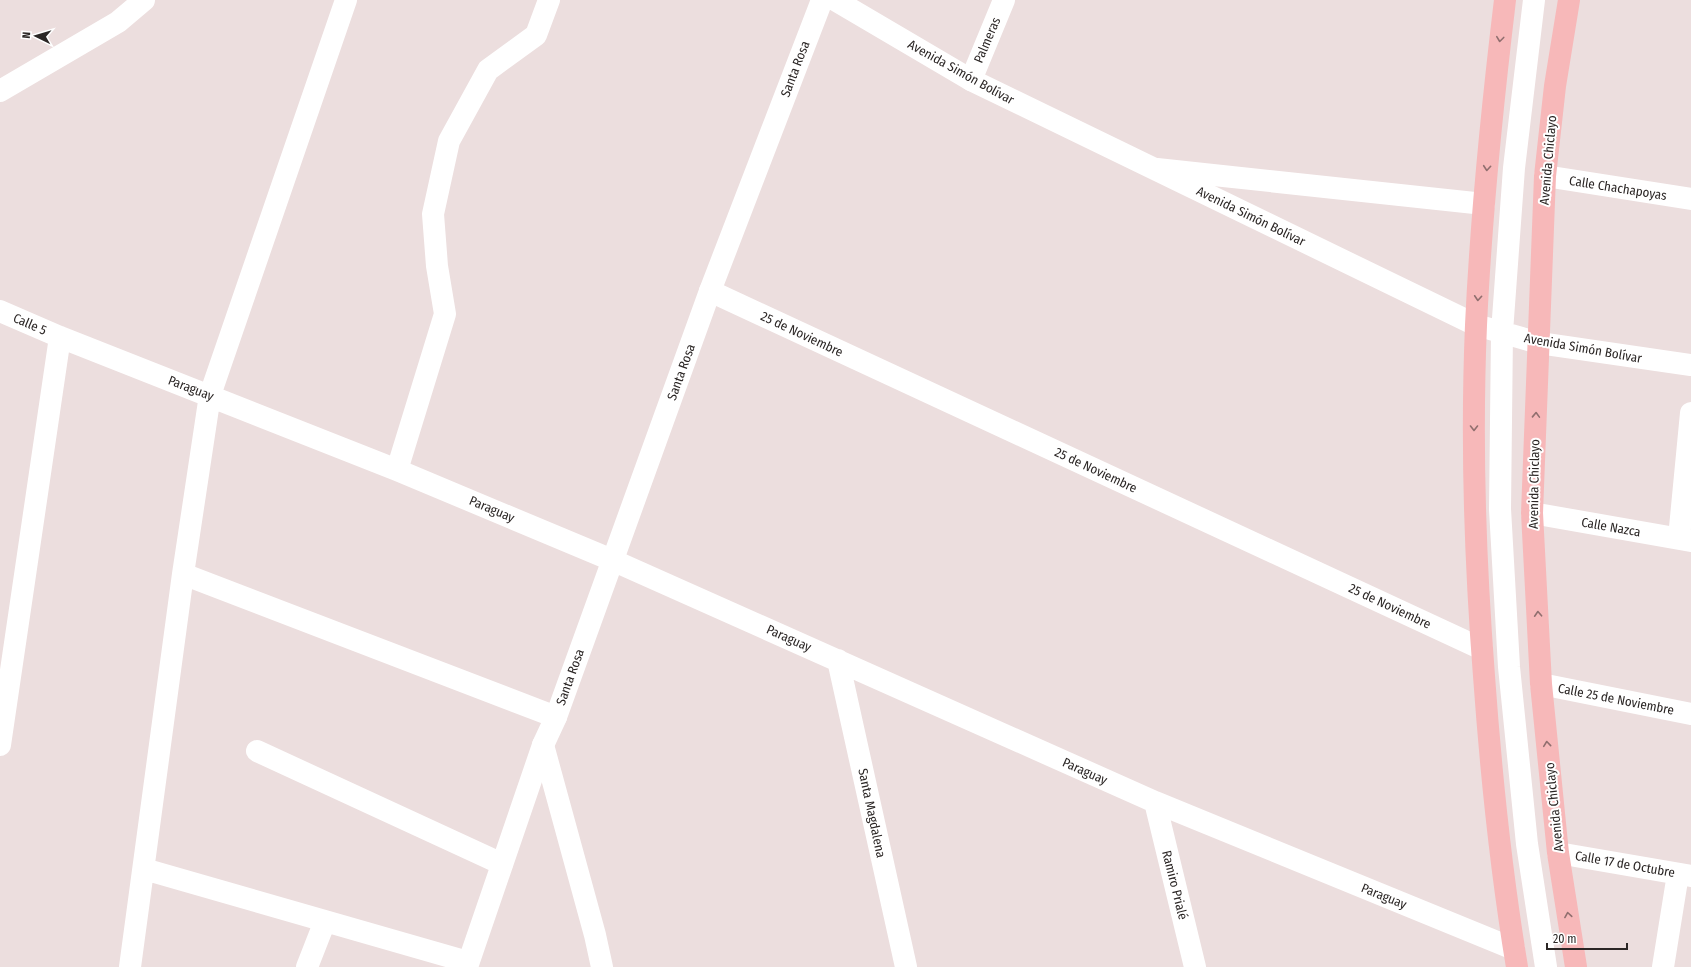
<svg xmlns="http://www.w3.org/2000/svg" width="1691" height="967" font-family="'Fira Sans Condensed',sans-serif">
<style>
.lines{fill:none;stroke-linecap:round;stroke-linejoin:round}
.minor{stroke:#fff;stroke-width:22}
.tertiary{stroke:#fff;stroke-width:22}
.primary{stroke:#f7b8b9;stroke-width:22}
.oneway{stroke:#916f6f}
.labels{text-anchor:middle;dominant-baseline:central;stroke-width:4;stroke-linejoin:round;paint-order:stroke}
.street-label{font-size:13px;fill:#2b2625;stroke:#fff}
</style>
<rect width="100%" height="100%" fill="#ecdede"/>
<g class="lines">
<!-- minor -->
<path class="minor" d="M971 80 1004 0
M0 91 118 22 144 0
M1157 169 1484 204
M1545 176 1691 199
M710 291 1482 649
M0 311 60 337 397 470 612 560 1155 802 1514 949
M397 470 445 314 437 266 433 214 449 141 488 70 536 35 549 0
M1532 513 1691 541
M1679 538 1691 413
M183 574 556 717
M838 660 906 967
M1541 684 1691 714
M0 745 60 337
M543 745 595 935 602 967
M257 751 502 864
M1155 802 1195 967
M1558 853 1691 876
M144 869 468 962
M130 967 183 574 210 395 346 0
M307 967 325 921
M1663 967 1678 874"/>
<!-- tertiary -->
<path class="tertiary" d="M835 0 971 80 1476 325 1539 343 1691 365
M1534 0 1514 168 1502 332 1500 509 1509 667 1527 844 1546 967
M467 967 543 745 556 717 710 291 822 0"/>
<!-- primary -->
<path class="primary" d="M1505 0C1492 108 1481 217 1476 325 1471 443 1475 560 1484 676 1491 774 1501 871 1517 967
M1569 0 1555 86 1545 176 1532 513 1541 684 1558 853 1576 967"/>
</g>
<!-- one-way arrows -->
<defs><path id="oneway-chevron" d="M-2-3.5L2.5 0L-2 3.5" fill="none" stroke-width="1.6" stroke-linecap="round" stroke-linejoin="round"/></defs>
<g class="oneway">
<use href="#oneway-chevron" transform="translate(1500 39) rotate(97)"/>
<use href="#oneway-chevron" transform="translate(1487 168) rotate(95)"/>
<use href="#oneway-chevron" transform="translate(1478 298) rotate(94)"/>
<use href="#oneway-chevron" transform="translate(1536 415) rotate(-88)"/>
<use href="#oneway-chevron" transform="translate(1474 428) rotate(90)"/>
<use href="#oneway-chevron" transform="translate(1538 614) rotate(-93)"/>
<use href="#oneway-chevron" transform="translate(1547 744) rotate(-96)"/>
<use href="#oneway-chevron" transform="translate(1568 915) rotate(-99)"/>
</g>
<g class="labels">
<!-- street labels -->
<g class="street-label">
<text transform="translate(987 40) rotate(-67)">Palmeras</text>
<text transform="translate(795 69) rotate(-69)">Santa Rosa</text>
<text transform="translate(961 72) rotate(29)">Avenida Simón Bolívar</text>
<text transform="translate(1548 160) rotate(-85)">Avenida Chiclayo</text>
<text transform="translate(1618 188) rotate(9)">Calle Chachapoyas</text>
<text transform="translate(1251 216) rotate(26)">Avenida Simón Bolívar</text>
<text transform="translate(30 324) rotate(23)">Calle 5</text>
<text transform="translate(802 334) rotate(25)">25 de Noviembre</text>
<text transform="translate(1583 348) rotate(10)">Avenida Simón Bolívar</text>
<text transform="translate(681 372) rotate(-70)">Santa Rosa</text>
<text transform="translate(191 388) rotate(21)">Paraguay</text>
<text transform="translate(1096 470) rotate(25)">25 de Noviembre</text>
<text transform="translate(1534 484) rotate(-89)">Avenida Chiclayo</text>
<text transform="translate(492 509) rotate(23)">Paraguay</text>
<text transform="translate(1611 527) rotate(10)">Calle Nazca</text>
<text transform="translate(1390 606) rotate(25)">25 de Noviembre</text>
<text transform="translate(789 638) rotate(24)">Paraguay</text>
<text transform="translate(570 677) rotate(-70)">Santa Rosa</text>
<text transform="translate(1616 699) rotate(11)">Calle 25 de Noviembre</text>
<text transform="translate(1085 771) rotate(24)">Paraguay</text>
<text transform="translate(1554 807) rotate(-96)">Avenida Chiclayo</text>
<text transform="translate(872 813) rotate(78)">Santa Magdalena</text>
<text transform="translate(1625 864) rotate(10)">Calle 17 de Octubre</text>
<text transform="translate(1175 885) rotate(76)">Ramiro Prialé</text>
<text transform="translate(1384 896) rotate(22)">Paraguay</text>
</g>
</g>
<!-- north arrow -->
<g transform="translate(36 36) rotate(275)" stroke="#ffffff" stroke-width="3" paint-order="stroke">
<path d="M0-3L7 15L0 10L-7 15Z" fill="#2b2625"/>
<text y="-6" font-size="11" font-weight="bold" text-anchor="middle" fill="#2b2625">N</text>
</g>
<!-- scale -->
<path d="M1547 943v6h80v-6" fill="none" stroke="#2b2625" stroke-width="2"/>
<text x="1553" y="943" font-size="12" fill="#2b2625" stroke="#ffffff" stroke-width="3" paint-order="stroke">20 m</text>
</svg>
